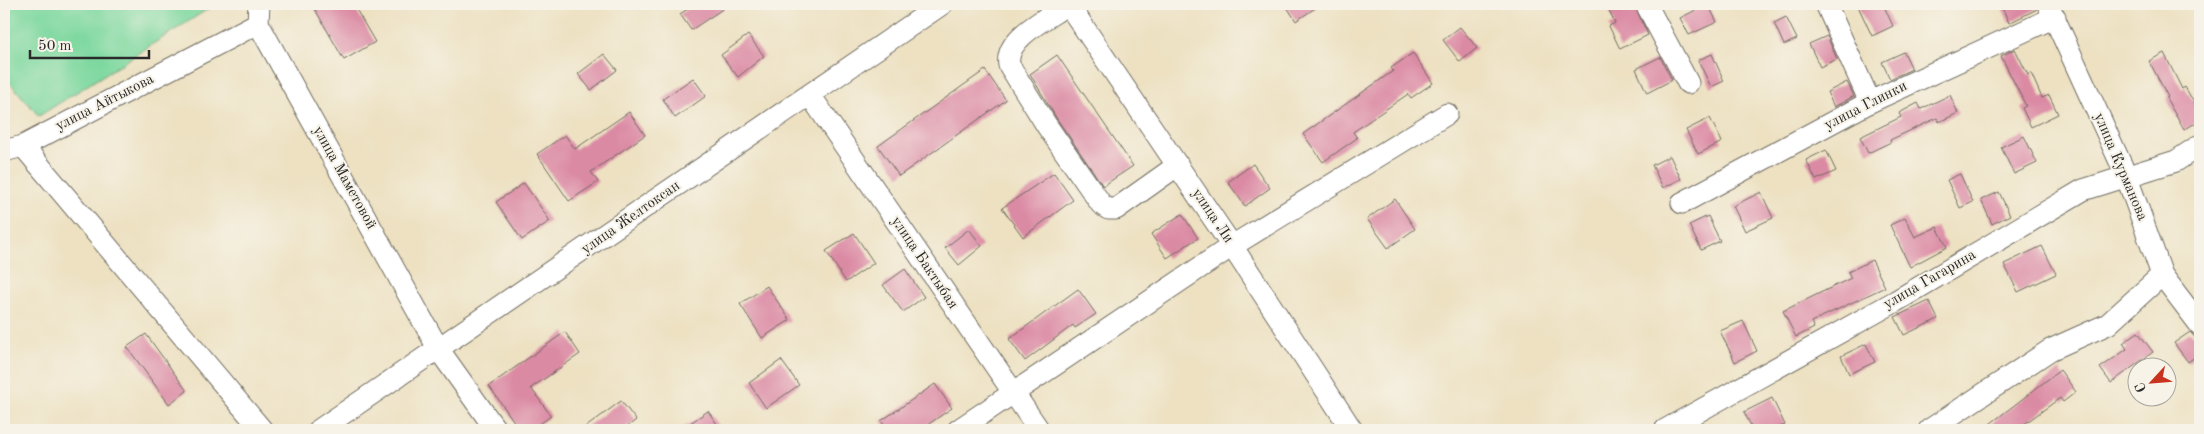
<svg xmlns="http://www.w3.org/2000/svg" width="2204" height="434" font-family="'Old Standard TT',serif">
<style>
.green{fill:#7dd89f;stroke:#548265}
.building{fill:#db8aa4}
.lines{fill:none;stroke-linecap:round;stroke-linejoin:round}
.minor-casing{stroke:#6f6b60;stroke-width:23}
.minor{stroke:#fff;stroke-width:21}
.labels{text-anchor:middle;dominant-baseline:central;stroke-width:4;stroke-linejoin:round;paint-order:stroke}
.street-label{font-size:15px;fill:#2b2b2b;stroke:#f7f3e8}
</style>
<rect width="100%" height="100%" fill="#f7f3e8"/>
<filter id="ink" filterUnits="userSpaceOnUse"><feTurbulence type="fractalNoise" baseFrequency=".02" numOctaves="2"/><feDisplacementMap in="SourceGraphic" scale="10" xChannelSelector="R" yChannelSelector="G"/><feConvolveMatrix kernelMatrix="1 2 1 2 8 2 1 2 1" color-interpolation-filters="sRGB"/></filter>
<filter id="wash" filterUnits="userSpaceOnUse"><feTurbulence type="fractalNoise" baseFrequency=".0096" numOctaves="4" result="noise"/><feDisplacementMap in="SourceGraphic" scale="20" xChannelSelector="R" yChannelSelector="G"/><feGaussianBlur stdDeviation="1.12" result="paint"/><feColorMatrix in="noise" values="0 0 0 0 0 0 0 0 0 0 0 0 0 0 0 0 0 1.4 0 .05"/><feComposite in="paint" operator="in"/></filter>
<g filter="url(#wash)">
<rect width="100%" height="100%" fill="#ede1c2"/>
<!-- green -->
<path class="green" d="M4 4H216L39 116 4 76Z"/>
<g id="blocks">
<!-- building -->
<path class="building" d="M312 4H353L375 42 344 60Z
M696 4H730L691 30 680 14Z
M1285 4H1321L1296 21Z
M1606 4H1634L1648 35 1620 49 1609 26 1615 23Z
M1708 4 1717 22 1689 35 1680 18Z
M1857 4H1883L1893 26 1872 36Z
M2010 4H2036L2037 9 2009 23 2002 7Z
M1786 17 1797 39 1784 45 1774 23Z
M1460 27 1477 48 1460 62 1443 40Z
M748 35 764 56 738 77 721 55Z
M1827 36 1837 59 1820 67 1809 44Z
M2015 49 2028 75 2031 73 2042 98 2049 95 2058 114 2031 127 2022 108 2026 106 2001 56Z
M1904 52 1912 69 1890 79 1882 62Z
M1413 53 1433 83 1411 98 1408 94 1353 132 1357 138 1323 162 1303 134 1393 71 1391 68Z
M2164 53 2182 89 2185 87 2200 113V120L2184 130 2166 98 2168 97 2149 61Z
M604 54 617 70 591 90 578 74Z
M1712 54 1724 81 1711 87 1698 60Z
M1057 55 1133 166 1103 186 1057 119 1030 74Z
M1660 57 1672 80 1647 93 1636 69Z
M985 70 1006 100 899 176 878 146Z
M693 78 706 96 675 118 663 99Z
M1847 82 1854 96 1834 107 1827 92Z
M1950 95 1958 113 1939 122 1937 118 1890 140 1891 142 1868 153 1860 137 1901 117 1899 113 1918 103 1921 109Z
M629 112 645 135 591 172 598 182 569 201 537 154 565 135 575 149Z
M1710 118 1722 142 1698 154 1686 130Z
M2024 136 2037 163 2014 174 2001 147Z
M1826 150 1836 171 1816 180 1806 160Z
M1670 156 1681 179 1663 188 1652 165Z
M1253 164 1270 188 1245 206 1228 182Z
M1054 173 1073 200 1023 237 1002 208Z
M1960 174 1973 202 1960 208 1947 180Z
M524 183 550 221 522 240 496 202Z
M1761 192 1773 218 1745 231 1733 206Z
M1999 192 2010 215 1992 224 1981 200Z
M1395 199 1415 229 1388 248 1367 219Z
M1182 214 1198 238 1167 258 1151 234Z
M1708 216 1720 241 1701 250 1689 225Z
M1905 218 1915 237 1937 227 1947 247 1910 267 1890 225Z
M969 229 982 246 959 265 945 248Z
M854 233 874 263 846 282 826 251Z
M2042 246 2056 274 2018 292 2004 264Z
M1872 260 1885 287 1811 322 1814 328 1796 337 1783 311 1851 278 1848 272Z
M905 269 924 297 903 312 883 285Z
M767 286 790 320 762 338 740 304Z
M1078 289 1096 314 1075 328 1073 325 1025 361 1009 339Z
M1929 301 1938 319 1904 335 1895 317Z
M1743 321 1757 351 1735 362 1720 331Z
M565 332 580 354 531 388 551 416 531 430H520L489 386Z
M2138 332 2153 352 2111 383 2100 368 2127 349 2123 343Z
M2190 332 2200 343V353L2188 362 2174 343Z
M146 334 187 391 169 404 127 347Z
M1866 344 1875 362 1849 374 1841 356Z
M781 360 799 385 766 408 749 383Z
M2060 370 2076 392 2063 402 2060 398 2016 430H1982Z
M935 384 952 408 920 430H888L881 421Z
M1772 398 1785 425 1773 430H1753L1744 412Z
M621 401 636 420 623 430H582Z
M708 411 721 430H680Z"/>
</g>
</g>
<g filter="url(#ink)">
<use href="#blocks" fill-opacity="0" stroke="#6f6b60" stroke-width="1"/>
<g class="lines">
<!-- minor casing -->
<g class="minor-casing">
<path id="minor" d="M259 4 258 23 439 350 496 430
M1068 4 1232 246 1352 430
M1068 4C1048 18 1004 38 1009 65L1047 126 1101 204 1108 209H1116L1178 165
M1646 4 1688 83
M1826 4 1870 102
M2048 4 2126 175 2162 275 2200 325
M810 95 1039 430
M23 146 262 430
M4 151 23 146 258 23
M1682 203 1870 102 2055 17
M319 430 942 4
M958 430 1232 246 1447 114
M1665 430 1896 301 2083 190 2176 161 2200 145
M1929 430 2050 350 2108 324 2162 275"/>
</g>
<!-- minor -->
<use href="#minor" class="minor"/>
</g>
</g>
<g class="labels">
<!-- street labels -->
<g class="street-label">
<text transform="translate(105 103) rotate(-27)">улица Айтыкова</text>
<text transform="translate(1866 106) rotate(-27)">улица Глинки</text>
<text transform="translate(2120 167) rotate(67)">улица Курманова</text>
<text transform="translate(344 178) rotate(61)">улица Маметовой</text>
<text transform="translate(1212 216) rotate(56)">улица Ли</text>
<text transform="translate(631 218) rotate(-35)">улица Желтоксан</text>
<text transform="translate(924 263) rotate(56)">улица Бактыбая</text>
<text transform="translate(1930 280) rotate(-30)">улица Гагарина</text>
</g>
</g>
<!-- margin -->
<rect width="2204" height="434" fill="none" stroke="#f7f3e8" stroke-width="20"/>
<!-- north arrow -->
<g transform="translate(2152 382) rotate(244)"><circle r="24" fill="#f7f3e8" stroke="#a5a39c"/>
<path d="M0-4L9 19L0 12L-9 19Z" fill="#c8321e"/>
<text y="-8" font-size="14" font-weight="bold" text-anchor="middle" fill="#2b2b2b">С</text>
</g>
<!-- scale -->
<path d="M30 50v8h119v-8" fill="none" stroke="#2b2b2b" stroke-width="2.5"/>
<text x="38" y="50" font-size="15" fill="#2b2b2b" stroke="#f7f3e8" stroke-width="4" paint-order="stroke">50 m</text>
</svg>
